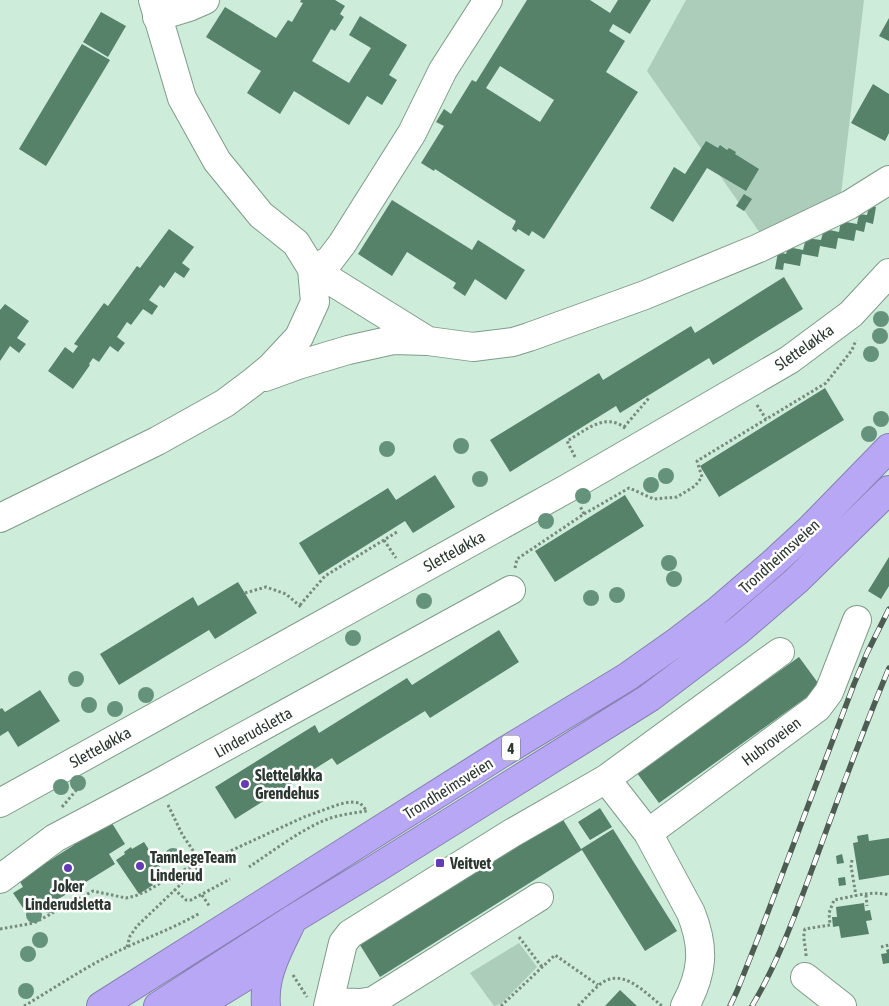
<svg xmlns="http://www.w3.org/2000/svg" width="889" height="1006" font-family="'Asap Condensed',sans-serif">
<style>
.green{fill:#abcdb9}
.building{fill:#558269;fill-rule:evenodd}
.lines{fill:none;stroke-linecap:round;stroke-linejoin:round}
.minor-casing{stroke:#7f9b8a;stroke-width:30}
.highway-casing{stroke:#8780b0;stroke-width:30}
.path{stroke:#768a7e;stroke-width:3;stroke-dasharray:2.5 2.5;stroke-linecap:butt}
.minor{stroke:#fff;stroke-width:28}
.highway{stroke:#b8a7f5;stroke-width:28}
.rail-casing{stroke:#4e5d54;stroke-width:5.5}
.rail{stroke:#fff;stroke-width:4;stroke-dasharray:11;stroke-linecap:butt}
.tree{fill:#64927b}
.poi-dot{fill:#633bb3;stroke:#fff;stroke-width:2}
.labels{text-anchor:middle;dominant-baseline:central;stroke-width:5;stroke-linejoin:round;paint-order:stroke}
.shield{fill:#fff;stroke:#6b736e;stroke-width:1}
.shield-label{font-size:15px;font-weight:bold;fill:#2b3730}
.street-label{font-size:16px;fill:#2b3730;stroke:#fff}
.poi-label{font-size:16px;font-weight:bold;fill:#2b3730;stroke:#fff;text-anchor:start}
</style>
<rect width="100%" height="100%" fill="#ceecda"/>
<!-- green -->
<path class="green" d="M686 0H864L841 194 760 233 647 71Z
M519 943 537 967 501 1004 494 1006 470 973Z"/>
<!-- building -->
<path class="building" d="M301 0H335L345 6 340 14 344 17 335 31 331 29 312 61 349 83 371 48 349 35 360 16 407 45 389 75 397 80 382 105 367 96 349 125 294 91 280 114 247 93 261 71 206 37 225 7 276 38 288 20 292 22 303 3 300 2Z
M527 0H590L610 13 618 0H651L630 34 613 24 609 31 625 41 606 72 638 92 544 239 532 231 529 236 518 229 516 232 512 229 516 221 435 169 434 171 421 163 444 126 436 122 444 109 451 114 472 80 476 82ZM500 66 554 100 540 122 486 88Z
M101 12 126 26 108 57 83 42Z
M889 18V41L879 36Z
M82 44 110 60 46 166 19 149Z
M873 84 889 94V133L885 141 851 123Z
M706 141 718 148 720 145 727 150 729 148 736 152 735 154 759 169 746 191 707 168 673 222 650 208 674 167 685 174Z
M744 194 752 199 744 211 736 206Z
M392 200 472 250 478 240 525 270 506 300 475 279 465 296 453 288 456 283 407 252 392 276 358 254Z
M869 206 876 207 873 224 866 222 864 232 856 230 854 241 838 238 836 249 820 246 818 257 802 254 800 266 784 263 783 270 775 269 778 252 786 254 788 247 803 250 806 238 821 240 824 229 839 232 841 221 857 224 859 214 867 215Z
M169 229 194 247 182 263 190 269 184 278 175 272 164 288 160 285 149 300 158 306 152 315 143 309 131 325 127 322 117 337 125 343 118 352 110 346 99 362 93 358 89 364 90 365 73 389 48 371 65 347 73 353 78 346 74 344 104 303 108 306 137 266 140 268Z
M784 277 803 309 713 365 709 358 620 413 616 406 510 472 490 440 599 373 603 380 691 326 695 333Z
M5 304 29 321 17 338 26 344 19 353 10 346 0 361V310Z
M825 388 844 420 719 497 700 466Z
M435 475 455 507 413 533 405 521 319 575 299 543 388 488 396 500Z
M625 495 644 526 555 582 535 551Z
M889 557V586L881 599 868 591Z
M238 582 257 613 215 639 209 630 119 685 100 654 193 597 198 606Z
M499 630 519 662 430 718 425 711 337 765 332 758 235 819 215 787 315 725 319 733 407 678 412 685Z
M799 657 821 687 659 803 637 773Z
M40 690 60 721 18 747 8 731 0 736V709L2 708 5 712Z
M600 808 612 827 590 840 578 822Z
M562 818 581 849 613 829 677 931 645 951 582 850 380 977 360 945Z
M110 820 125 844 109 854 115 864 39 911 33 902 23 908 13 893 23 887 19 880 74 845 72 843Z
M868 834 869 841 889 838V875L859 880 853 843 858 842 857 836Z
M144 842 164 873 150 881 153 885 139 894 116 860 125 854 124 852 131 847 132 849Z
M842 854 844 863 837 864 836 856Z
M845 877 846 885 839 886 838 878Z
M864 903 865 911 870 910 872 920 866 921 869 934 841 938 839 926 833 927 832 917H837L836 907Z
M889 949V963L883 964 881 954 887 953 886 950Z
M620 990 637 1006H605Z"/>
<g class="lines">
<!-- minor casing -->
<g class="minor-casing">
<path id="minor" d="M153 0 182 98 217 161 261 215 296 243 312 269 428 341 473 347 513 342 529 337 645 295 759 248 849 205 889 180
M157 17 189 7 205 0
M312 269 329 261 342 244 412 133 443 70 488 0
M265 377 298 365 348 350 393 340 428 341
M0 518 157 441 225 403 253 382 271 367 299 337 315 302 312 269
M606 779 648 833 691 913C705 948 703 973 685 1006
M0 803 568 488 789 360 851 314 889 273
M648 833 817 708 829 692 857 620
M0 879 55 838 157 784 511 590
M805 977 842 1006
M329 1002 360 1003 373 1001 539 897
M328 1006 343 943 350 934 512 833 606 779 780 652"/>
</g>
<!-- highway casing -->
<g class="highway-casing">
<path id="highway" d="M101 1006 505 751 627 677 678 641 716 612 773 563 811 528 889 448
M158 1006 293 919 377 868 649 698 739 630 796 581 889 490
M197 1006 274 959
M266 1006C263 974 280 947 293 919"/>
</g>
<!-- path -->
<path class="path" d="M757 405 766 419
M624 427 649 398
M575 457 567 441C585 431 606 411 626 429
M584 514 629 488 654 499 677 497 695 486 702 477 697 461 826 383 852 350 856 340
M384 540 396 558
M515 568 517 559 584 514 580 506
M245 593 266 587 286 594 301 607
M300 605 325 576 397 532
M168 805 182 834 202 864 304 817 340 804 350 802 360 803 367 811C353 813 338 815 325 820 299 831 273 851 249 867
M62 807 79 787
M852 860 851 866 856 896
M174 889 186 900H191L230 879
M202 895 210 907
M866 895 867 906
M0 929 34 923 93 891 126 898 135 896 147 891 183 870 202 864
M519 937 542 967
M127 947 130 936 137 926 200 866
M881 947 889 945
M806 956C806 946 802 938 805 929L830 925 829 913 834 900C851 897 872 890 889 895
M293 975 307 997
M24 1006C58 986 91 963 127 947 151 936 176 927 200 913
M501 1006 555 955 598 985
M578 1006C585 999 591 992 598 986 621 965 644 992 662 1006"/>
<!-- minor -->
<use href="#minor" class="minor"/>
<!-- highway -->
<use href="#highway" class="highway"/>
<!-- rail casing -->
<g class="rail-casing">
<path id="rail" d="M730 1006 737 991 760 933 854 684 867 653 889 609
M752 1006C780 959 798 907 817 856 840 793 863 730 889 668"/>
</g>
<!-- rail -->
<use href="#rail" class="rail"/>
</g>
<!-- trees -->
<g class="tree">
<circle cx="881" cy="319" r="8"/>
<circle cx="880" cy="336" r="8"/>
<circle cx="871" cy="354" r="8"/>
<circle cx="881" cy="419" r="8"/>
<circle cx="869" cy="434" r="8"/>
<circle cx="461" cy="446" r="8"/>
<circle cx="387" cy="449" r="8"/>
<circle cx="666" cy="476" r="8"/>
<circle cx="480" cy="479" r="8"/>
<circle cx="651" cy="485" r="8"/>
<circle cx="583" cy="496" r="8"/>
<circle cx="546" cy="521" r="8"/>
<circle cx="669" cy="563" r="8"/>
<circle cx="674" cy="579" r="8"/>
<circle cx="617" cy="595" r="8"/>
<circle cx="591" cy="598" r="8"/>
<circle cx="424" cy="601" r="8"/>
<circle cx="353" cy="638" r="8"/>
<circle cx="76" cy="679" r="8"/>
<circle cx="146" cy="695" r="8"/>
<circle cx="89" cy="705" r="8"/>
<circle cx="115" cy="709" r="8"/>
<circle cx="78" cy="783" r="8"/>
<circle cx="61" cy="787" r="8"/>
<circle cx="173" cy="856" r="8"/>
<circle cx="49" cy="905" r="8"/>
<circle cx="34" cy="915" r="8"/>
<circle cx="40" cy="940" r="8"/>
<circle cx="28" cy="954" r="8"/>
<circle cx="26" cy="991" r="8"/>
</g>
<!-- markers -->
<g class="poi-dot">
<circle cx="245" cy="784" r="5"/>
<rect x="435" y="858" width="10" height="10" rx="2.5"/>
<circle cx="140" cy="866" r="5"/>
<circle cx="68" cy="868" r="5"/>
</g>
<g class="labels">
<!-- shield labels -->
<rect class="shield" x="502" y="735.5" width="18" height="25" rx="4"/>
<g class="shield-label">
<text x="511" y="748">4</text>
</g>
<!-- street labels -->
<g class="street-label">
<text transform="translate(804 347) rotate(-35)">Sletteløkka</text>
<text transform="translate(454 551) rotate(-29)">Sletteløkka</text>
<text transform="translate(779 556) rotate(-42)">Trondheimsveien</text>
<text transform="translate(253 732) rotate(-29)">Linderudsletta</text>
<text transform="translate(771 741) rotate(-37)">Hubroveien</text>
<text transform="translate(100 747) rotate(-29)">Sletteløkka</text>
<text transform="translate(448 788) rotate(-32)">Trondheimsveien</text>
</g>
<!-- poi labels -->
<g class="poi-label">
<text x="255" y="775">Sletteløkka<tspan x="255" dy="18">Grendehus</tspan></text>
<text x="150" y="857">TannlegeTeam<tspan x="150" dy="18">Linderud</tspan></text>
<text x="450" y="863">Veitvet</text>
<text x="68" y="886" text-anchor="middle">Joker<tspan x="68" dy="18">Linderudsletta</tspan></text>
</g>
</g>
</svg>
